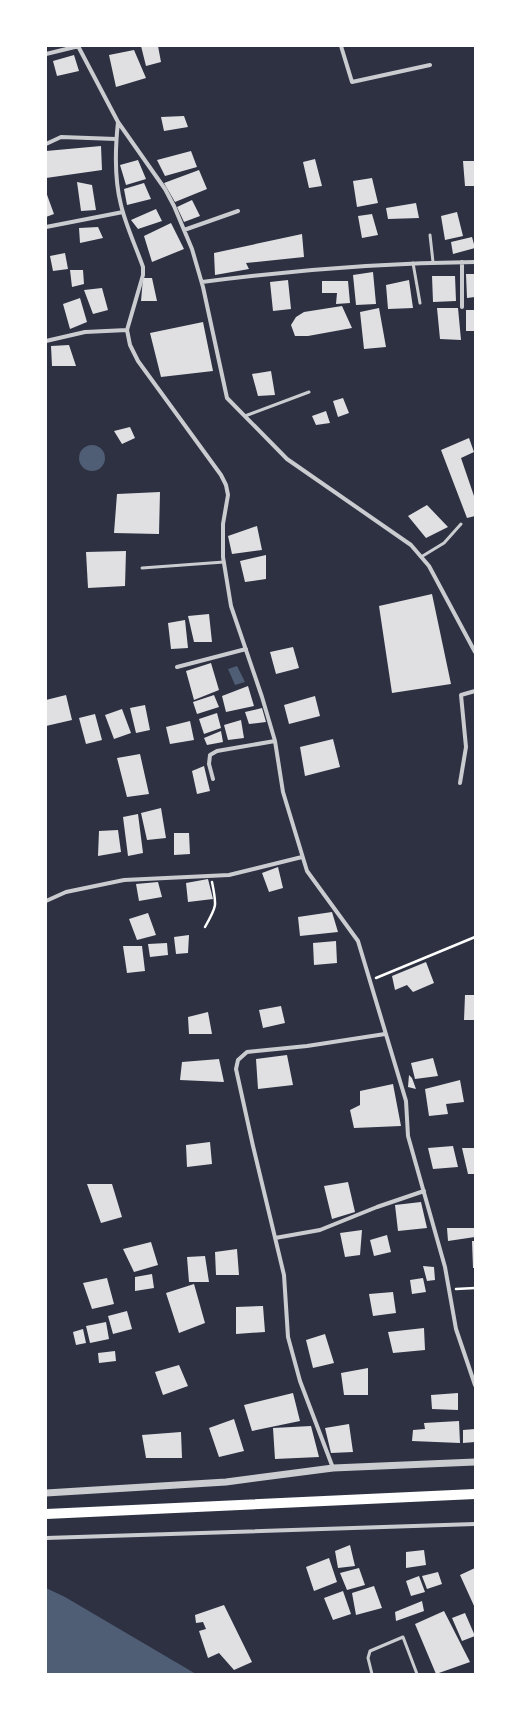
<svg xmlns="http://www.w3.org/2000/svg" width="521" height="1720" font-family="'Golos Text',sans-serif">
<style>
.water{fill:#4f5d75}
.building{fill:#e0e0e3}
.lines{fill:none;stroke-linecap:round;stroke-linejoin:round}
.path{stroke:#fff;stroke-width:2.5}
.service{stroke:#caccd0;stroke-width:3}
.minor{stroke:#caccd0;stroke-width:4}
.tertiary{stroke:#caccd0;stroke-width:7}
.trunk{stroke:#fff;stroke-width:10}
</style>
<rect width="100%" height="100%" fill="#2d3142"/>
<!-- water -->
<path class="water" d="M79 458a13 13 0 1 1 26 0a13 13 0 1 1-26 0Z
M237 666 245 682 235 685 228 669Z
M46 1588 65 1597 196 1674H46Z"/>
<!-- building -->
<path class="building" d="M141 46H158L161 62 146 66Z
M134 50 146 78 116 87 109 55Z
M74 55 79 71 57 76 53 61Z
M184 116 188 127 164 131 161 117Z
M101 146 102 170 46 178V151Z
M191 151 197 167 165 176 157 160Z
M315 159 322 186 309 188 303 162Z
M138 160 146 179 126 185 120 165Z
M463 161H475V186H465Z
M199 170 207 189 175 202 164 183Z
M372 178 378 203 357 207 353 181Z
M77 182 92 185 96 210 81 211Z
M144 183 151 199 127 205 124 189Z
M46 192 54 214 46 217Z
M192 200 200 216 184 222 177 207Z
M416 203 419 218 388 219 386 208Z
M156 209 162 221 138 229 131 220Z
M457 212 463 236 445 240 441 216Z
M372 214 378 235 362 238 358 216Z
M171 223 184 249 152 262 144 236Z
M98 227 103 238 80 243 79 228Z
M302 234 304 257 246 263 249 269 215 275 214 253Z
M472 237 475 248 453 254 451 242Z
M65 253 68 269 53 271 50 256Z
M70 270H83L84 284 72 287Z
M373 272 376 304 356 305 353 275Z
M466 274H475V297L467 298Z
M432 276H455L456 301 433 302Z
M143 278H152L157 301H141Z
M288 280 291 309 273 311 270 282Z
M409 280 413 308 388 309 386 285Z
M322 281H348L350 303 336 304 337 293H322Z
M102 288 108 310 93 314 84 290Z
M80 298 87 322 70 329 63 304Z
M342 306 352 328 308 336H295L291 325 296 317 304 312Z
M379 308 386 347 364 349 360 312Z
M437 308H458L461 340 440 339Z
M466 310H475V331H466Z
M203 322 213 371 161 377 150 333Z
M69 345 76 366H52L51 346Z
M271 371 275 395 258 396 252 374Z
M343 398 349 413 338 417 333 401Z
M326 411 330 423 316 425 312 416Z
M130 427 135 438 122 444 114 431Z
M469 438 474 452 461 458 475 499V516L467 518 441 450Z
M160 492 159 534 114 533 117 494Z
M427 505 448 527 426 538 408 516Z
M257 526 262 550 232 554 228 536Z
M126 551 125 586 88 588 86 552Z
M266 555V579L245 582 240 561Z
M432 594 451 684 392 693 379 606Z
M209 614 212 642H194L188 616Z
M185 620 188 648 171 649 168 623Z
M293 647 299 668 276 674 270 652Z
M211 663 219 690 194 700 186 671Z
M248 686 254 706 226 712 222 696Z
M66 695 72 720 46 726V700Z
M214 695 219 707 197 714 193 702Z
M315 696 320 716 289 724 284 705Z
M145 705 150 730 136 733 130 708Z
M262 708 266 722 249 724 245 712Z
M122 709 131 733 114 739 105 715Z
M217 713 221 728 204 734 199 719Z
M95 714 102 740 86 744 79 718Z
M241 720 244 738 228 740 224 725Z
M190 721 194 740 170 744 166 727Z
M221 731 223 742 207 745 204 738Z
M333 739 340 767 305 776 300 747Z
M140 754 149 794 127 797 117 758Z
M204 766 210 791 197 794 192 771Z
M161 808 166 838 147 840 141 813Z
M138 814 143 853 128 856 123 817Z
M118 830 121 852 98 856 99 831Z
M174 833H189L190 854 174 855Z
M278 867 283 888 269 892 262 873Z
M208 879 213 899 188 902 186 883Z
M158 882 162 897 139 901 136 884Z
M332 912 338 932 300 936 298 917Z
M148 913 156 935 137 940 129 919Z
M189 935 188 953 176 954 174 937Z
M336 941 337 963 314 965 313 943Z
M167 943 168 955 150 957 148 944Z
M123 946H142L145 971 127 973Z
M426 962 434 983 413 992 407 985 395 990 392 976Z
M465 995H475V1020H464Z
M281 1006 285 1023 263 1028 259 1010Z
M208 1012 212 1034H189L188 1017Z
M287 1055 293 1085 258 1089 256 1059Z
M433 1058 438 1076 415 1079 411 1063Z
M219 1059 224 1082 180 1080 182 1062Z
M409 1075 412 1078 416 1089 408 1087Z
M460 1080 464 1102 446 1104 448 1114 429 1116 425 1089Z
M393 1084 401 1126 354 1128 350 1110 360 1105V1091Z
M210 1142 212 1164 187 1167 186 1145Z
M453 1146 458 1167 433 1169 428 1148Z
M462 1148H475V1174H468Z
M348 1182 355 1212 332 1219 324 1186Z
M87 1184H112L122 1217 101 1223Z
M421 1202 427 1228 398 1231 395 1205Z
M447 1228H475V1237L448 1241Z
M362 1230 360 1255 345 1257 340 1233Z
M387 1235 391 1252 374 1256 370 1240Z
M472 1241H475V1268H473Z
M151 1242 158 1265 134 1272 123 1249Z
M237 1249 239 1275H216L215 1252Z
M205 1256 209 1282H189L187 1257Z
M423 1266 434 1267 435 1280 427 1281Z
M152 1274 154 1288 135 1291V1277Z
M107 1278 114 1304 92 1309 83 1283Z
M423 1278 426 1292 412 1294 410 1280Z
M194 1284 205 1323 179 1333 166 1293Z
M393 1292 396 1313 373 1316 369 1294Z
M263 1306 265 1332 236 1334V1307Z
M127 1311 132 1329 113 1334 108 1316Z
M106 1322 109 1339 90 1343 86 1326Z
M424 1328 425 1350 393 1353 388 1332Z
M83 1329 86 1343 76 1345 73 1332Z
M325 1334 334 1363 313 1368 306 1340Z
M115 1351 116 1361 99 1363 98 1353Z
M179 1365 188 1386 163 1395 155 1372Z
M368 1368V1395H344L341 1373Z
M293 1393 300 1421 252 1431 244 1405Z
M458 1393V1410L432 1409 431 1395Z
M234 1419 244 1451 219 1457 209 1428Z
M459 1421 460 1443 412 1441 413 1430 425 1429 424 1423Z
M349 1424 353 1452 331 1453 325 1428Z
M311 1426 319 1457 275 1459 273 1428Z
M475 1429V1442L463 1443V1430Z
M181 1432 182 1458H146L142 1435Z
M350 1545 355 1566 338 1568 335 1551Z
M424 1550 426 1565 406 1568V1552Z
M329 1558 337 1582 314 1591 306 1567Z
M359 1568 365 1585 347 1590 340 1573Z
M475 1568V1608L460 1575Z
M438 1572 442 1584 427 1589 422 1576Z
M419 1576 425 1592 411 1596 406 1581Z
M374 1586 382 1608 356 1615 352 1593Z
M343 1591 351 1614 333 1620 324 1598Z
M422 1601 424 1611 396 1621 395 1612Z
M224 1605 252 1662 234 1670 219 1653 208 1658 199 1631 206 1629 203 1622 196 1623 195 1615Z
M444 1611 470 1662 436 1674 415 1624Z
M465 1613 475 1636 462 1641 452 1618Z"/>
<g class="lines">
<!-- path -->
<path class="path" d="M205 927C217 906 217 906 212 882
M376 978 475 937
M456 1289 475 1288"/>
<!-- service -->
<path class="service" d="M430 235 433 262
M413 263 420 303
M245 416 309 392
M421 557 444 543 461 524
M142 568 224 562
M372 1674 368 1658 370 1651 403 1637 417 1674"/>
<!-- minor -->
<path class="minor" d="M78 46 118 122 165 189 174 206 192 249 203 287 227 398 287 459 411 545 429 566 475 652
M341 46 352 82 430 65
M46 54 79 46
M118 122C115 150 114 178 121 205 126 226 136 247 143 267V275L127 330 130 345 138 361 221 475 226 485 228 495 223 524V557L231 606 262 697 275 741 283 792 307 871 358 941 406 1101 408 1136 445 1267 456 1329 475 1385
M46 144 61 137 116 139
M46 227 123 212
M184 230 238 211
M202 282C293 270 383 263 475 262
M462 307V262
M46 341 85 332 127 330
M177 667 246 649
M213 779 209 764 210 755 217 751 275 741
M460 783 466 747 461 695 475 691
M46 901 66 892 124 880 229 875 302 857
M275 1238 320 1230 377 1207 424 1191
M333 1468 300 1381 288 1337 284 1275 253 1146 236 1069 238 1060 247 1052 307 1046 385 1034
M46 1538 475 1524"/>
<!-- tertiary -->
<path class="tertiary" d="M46 1493 226 1482 333 1468 475 1462"/>
<!-- trunk -->
<path class="trunk" d="M46 1514 475 1494"/>
</g>
<!-- border -->
<rect width="521" height="1720" fill="none" stroke="#ffffff" stroke-width="94"/>
</svg>
